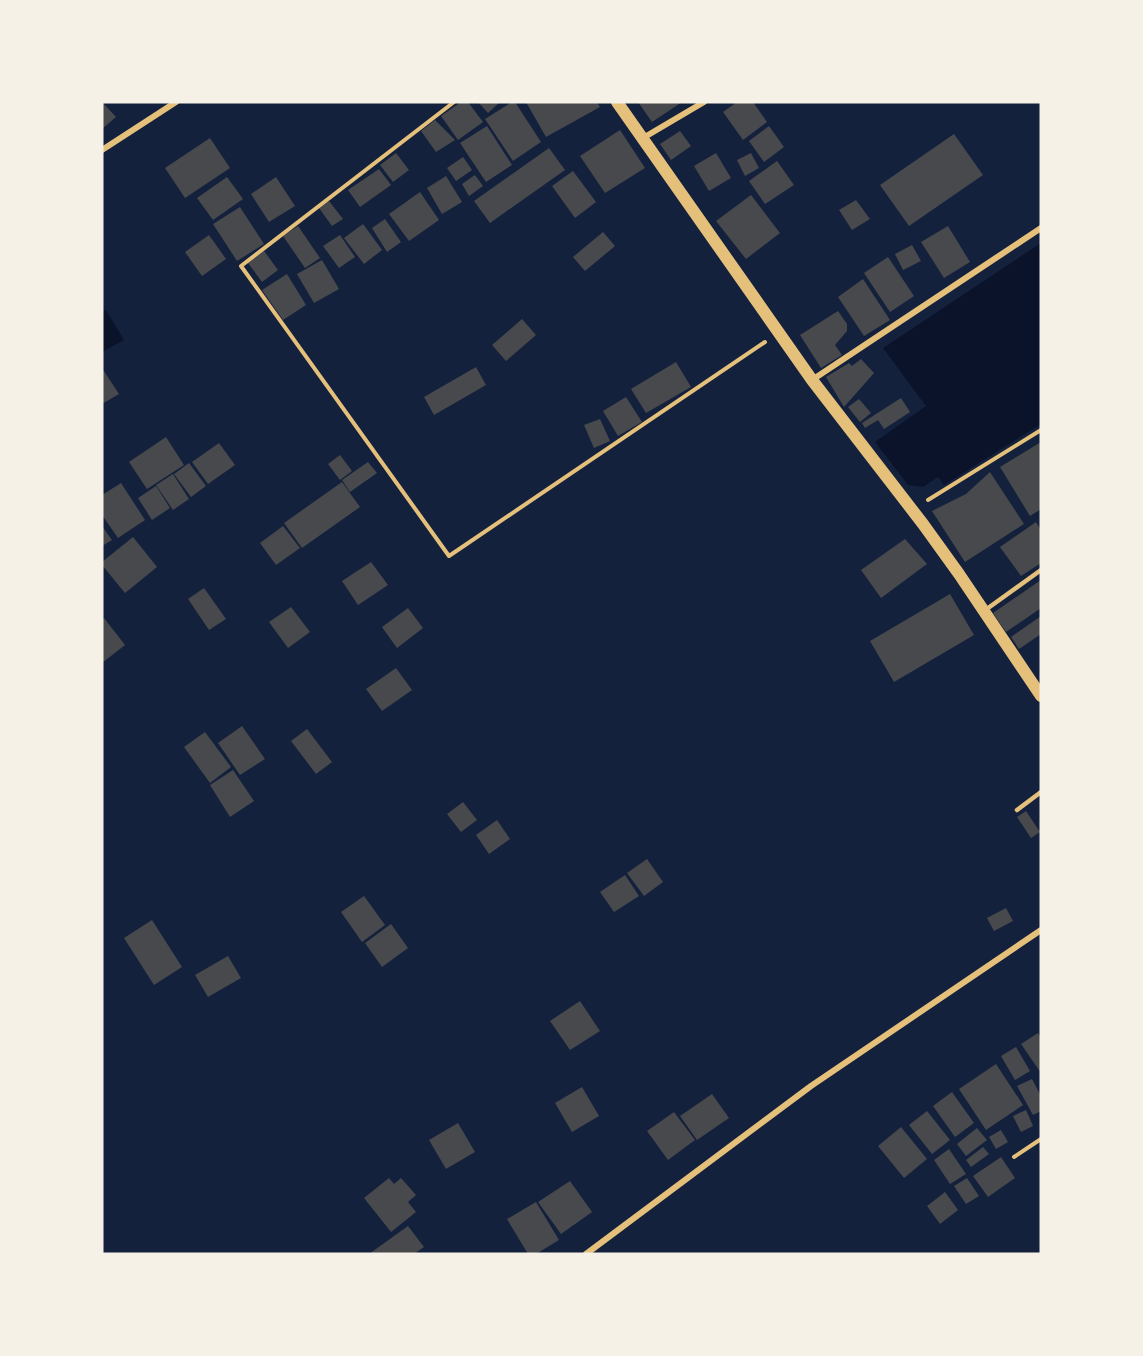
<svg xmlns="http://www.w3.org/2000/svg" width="1143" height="1356" font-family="Montserrat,sans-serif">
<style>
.water{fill:#0b132b}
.building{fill:#48494c}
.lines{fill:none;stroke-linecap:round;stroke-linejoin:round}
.path{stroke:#e5c07b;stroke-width:4}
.service{stroke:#e5c07b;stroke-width:4.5}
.minor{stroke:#e5c07b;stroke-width:6}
.secondary{stroke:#e5c07b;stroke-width:12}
</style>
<rect width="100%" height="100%" fill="#14213d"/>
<path class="water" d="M1041,243v181l-97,61 -6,-8 -15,10 -15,-2 -33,-43 51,-36 -43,-58z
M106,310l18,30 -22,12v-40z"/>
<path class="building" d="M102,102l14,15 -14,12z
M461,102h7l15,20 -25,18 -17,-24z
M478,102h22l-12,11z
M512,102h3l26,40 -28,19 -28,-42z
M526,102h71l3,5 -54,30z
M638,102h44l-30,20z
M737,102h16l14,20 -24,18 -20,-28z
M435,120l20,20 -19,12 -15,-21z
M487,126l25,39 -26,17 -26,-39z
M769,126l15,21 -20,15 -15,-21z
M620,130l25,38 -40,25 -25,-37z
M680,131l11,15 -20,14 -11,-16z
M954,134l29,41 -74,51 -29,-41z
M210,138l20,30 -45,30 -20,-30z
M549,148l16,22 -75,53 -16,-22z
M396,153l13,17 -16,12 -13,-17z
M716,153l15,25 -22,13 -15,-25z
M751,153l8,15 -14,8 -8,-16z
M463,157l9,13 -16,11 -9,-13z
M777,161l17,24 -29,19 -16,-23z
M379,169l12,16 -31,22 -12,-17z
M573,171l23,31 -21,16 -23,-32z
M475,175l8,11 -14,10 -7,-12z
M446,176l16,26 -20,12 -15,-26z
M227,177l16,22 -30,21 -16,-22z
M276,177l19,29 -26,16 -18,-28z
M420,192l19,28 -30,21 -20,-27z
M751,195l29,38 -34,26 -30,-38z
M856,200l14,19 -18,11 -13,-20z
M329,201l14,18 -11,7 -13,-18z
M240,207l24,37 -27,17 -24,-37z
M385,219l16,23 -14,10 -15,-24z
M363,224l19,26 -18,14 -20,-26z
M298,226l22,32 -15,10 -22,-32z
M948,226l22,36 -26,16 -23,-36z
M603,232l12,14 -30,25 -12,-14z
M209,235l17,24 -24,17 -17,-24z
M340,235l15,22 -16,11 -16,-22z
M912,245l9,16 -18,9 -8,-16z
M264,251l14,19 -16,12 -14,-19z
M888,257l26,39 -24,16 -26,-39z
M322,260l17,29 -25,14 -17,-29z
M287,274l19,31 -23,15 -21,-30z
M863,279l27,41 -26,16 -26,-39z
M838,311l9,13v7l-12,14 7,10 -21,13 -21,-33z
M522,319l14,16 -30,26 -14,-16z
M861,359l13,14 -30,34 -18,-30 23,-14 3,3z
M676,362l15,25 -45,26 -15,-24z
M476,367l10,18 -52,30 -10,-18z
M102,368l17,26 -17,10z
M626,397l16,25 -24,14 -15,-25z
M901,398l9,14 -26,17 -6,-9 -13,8 -3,-5z
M859,399l12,14 -11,9 -12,-15z
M600,419l10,22 -16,7 -10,-23z
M166,437l18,28 -37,24 -18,-27z
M1041,442v67l-11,7 -30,-49z
M219,443l16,22 -27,19 -16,-22z
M340,455l12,16 -12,9 -12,-16z
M368,462l9,11 -27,19 -8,-12z
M189,463l17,23 -15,11 -17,-23z
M990,472l34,52 -59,38 -33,-51 34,-17z
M173,474l16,25 -16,11 -17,-25z
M342,482l18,25 -58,41 -18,-25z
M121,483l24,37 -27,18 -16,-23v-20z
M156,486l14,22 -18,12 -14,-22z
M1036,522l5,8v33l-20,13 -21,-29z
M102,526l10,14 -10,6z
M283,526l17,22 -24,17 -16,-22z
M133,537l24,30 -32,26 -23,-28v-3z
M905,539l22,25 -46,34 -20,-28z
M371,562l17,23 -30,20 -16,-24z
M1041,580v28l-35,24 -13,-19z
M204,588l22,31 -17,11 -21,-31z
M950,594l24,41 -80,47 -24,-41z
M291,607l19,25 -22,16 -19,-26z
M408,608l15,20 -26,20 -15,-21z
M1041,616v18l-22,15 -8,-12z
M104,618l21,27 -23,18v-43z
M396,668l16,22 -30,21 -16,-22z
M242,726l23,33 -25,16 -22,-32z
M307,729l25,33 -16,12 -25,-33z
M205,732l26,35 -21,16 -26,-36z
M233,770l21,31 -24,16 -20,-32z
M463,802l14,18 -16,12 -14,-18z
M1026,811l14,21 -9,6 -14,-21z
M497,820l13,19 -21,15 -13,-19z
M647,859l16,23 -19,14 -17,-23z
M625,875l14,21 -25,16 -14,-20z
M364,896l21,29 -23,17 -21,-30z
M1006,908l7,13 -19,10 -7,-13z
M152,920l30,47 -28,18 -30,-47z
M391,924l17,24 -26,19 -17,-24z
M228,956l13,22 -33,19 -13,-22z
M580,1001l20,30 -30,19 -20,-29z
M1038,1033l3,5v35l-20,-29z
M1016,1047l14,24 -15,9 -14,-24z
M996,1064l27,41 -37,25 -27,-41z
M1032,1079l9,17v15l-8,4 -16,-29z
M582,1087l17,29 -27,16 -17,-29z
M952,1092l22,31 -19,14 -22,-31z
M712,1094l17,24 -32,22 -17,-24z
M1026,1110l7,16 -12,6 -8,-16z
M927,1111l23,29 -18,14 -23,-29z
M674,1112l21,28 -27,20 -21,-29z
M458,1123l17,29 -29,17 -17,-29z
M901,1127l26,32 -23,19 -26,-32z
M977,1128l10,12 -21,16 -9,-12z
M1001,1130l7,12 -12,7 -7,-12z
M983,1147l6,7 -18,13 -5,-7z
M949,1149l17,25 -16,10 -16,-24z
M1001,1157l14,21 -27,19 -15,-21z
M389,1178l5,6 7,-6 15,17 -8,7 8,10 -25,20 -27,-34z
M967,1178l12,18 -13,8 -12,-18z
M570,1181l22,31 -31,22 -23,-32z
M945,1192l13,18 -18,14 -13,-18z
M536,1202l23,38 -23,14h-8l-21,-35z
M408,1226l16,21 -10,7h-45z"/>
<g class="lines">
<path class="path" d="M454,102l-213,164 208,290 316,-214
M928,500l113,-70
M1014,1157l27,-18"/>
<path class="service" d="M984,611l57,-41
M1017,810l24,-18"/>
<path class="minor" d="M643,138l61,-36
M102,150l74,-48
M812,380l229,-152
M586,1254l225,-168 230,-156"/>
<path class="secondary" d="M617,102l195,278 111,144 36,50 82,122"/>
</g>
<rect width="1143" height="1356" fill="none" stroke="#f6f1e7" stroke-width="207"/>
</svg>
